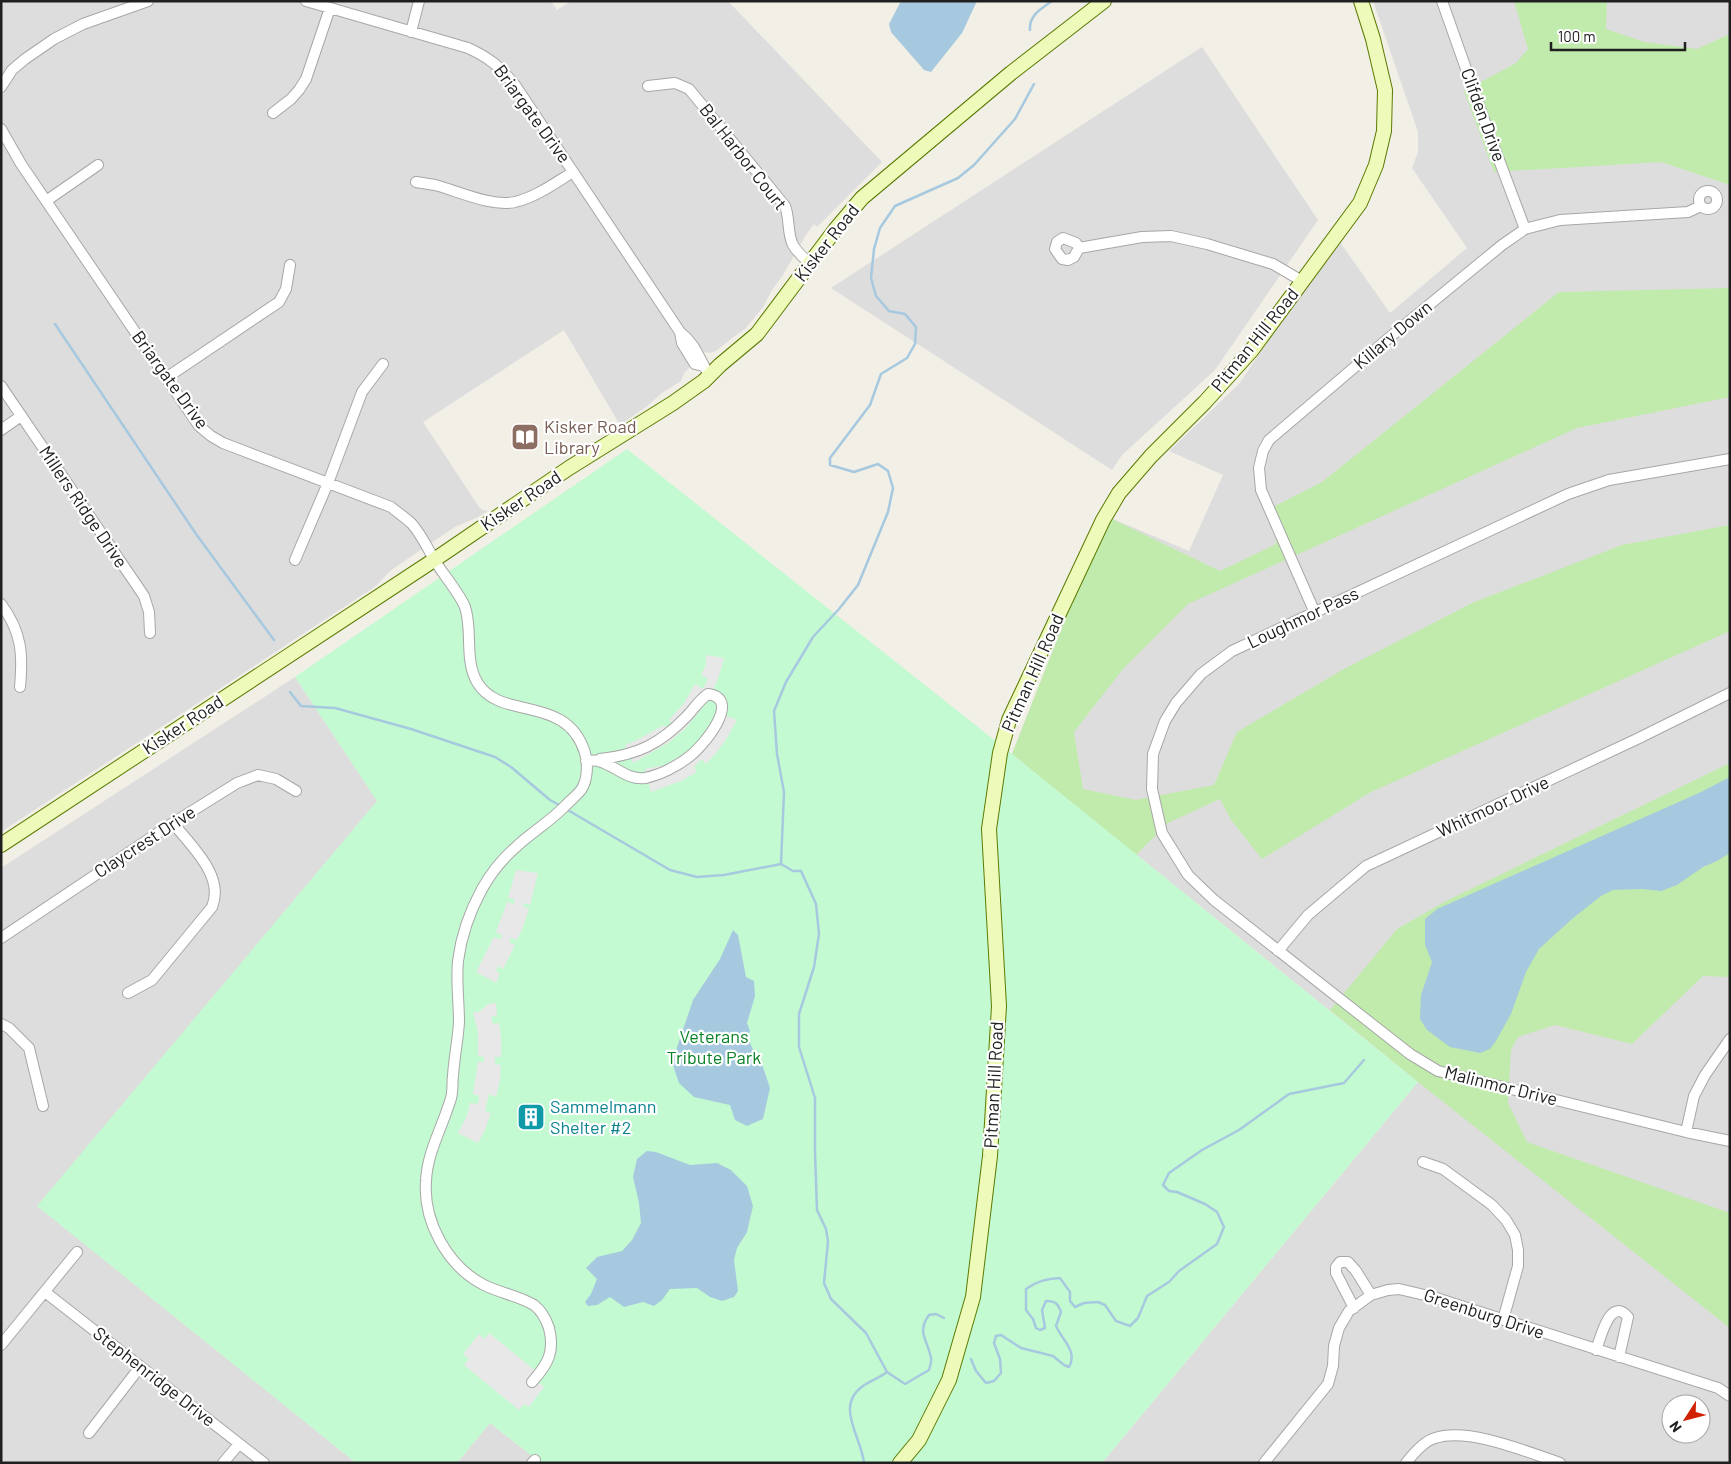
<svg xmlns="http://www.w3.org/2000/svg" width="1731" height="1464" font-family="Barlow,sans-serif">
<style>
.residential{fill:#dedddd;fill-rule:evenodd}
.grass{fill:#c1ebac}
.park{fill:#c4fad1}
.parking{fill:#e8e8e8}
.water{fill:#a6c9df}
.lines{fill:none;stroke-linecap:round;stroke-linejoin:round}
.stream{stroke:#a6c9df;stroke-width:2.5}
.street-casing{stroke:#a7a7a7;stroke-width:12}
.secondary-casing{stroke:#5b7b03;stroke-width:16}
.street{stroke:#fff;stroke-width:10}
.secondary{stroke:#edfaba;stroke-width:14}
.labels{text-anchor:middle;stroke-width:4.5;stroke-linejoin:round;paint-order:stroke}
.street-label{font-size:18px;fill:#202020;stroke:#fff}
.education-label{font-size:18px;fill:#785e54;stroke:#fff;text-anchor:start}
.park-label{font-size:18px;fill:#0a8227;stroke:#fff}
.culture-label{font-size:18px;fill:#0d838f;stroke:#fff;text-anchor:start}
</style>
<rect width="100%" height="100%" fill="#f1efe6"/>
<path class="residential" d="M1,1h550l6,9 14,-9h157l154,161 -65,65 -3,-3 -8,11 -23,40 -11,15 -9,17 -18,22 -13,9 -16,13 -6,2 -5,-1 -21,21 -3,8 -19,12 -16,14 -26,18 -56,-95 -141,92 56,85 4,3 5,1 -12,7 -21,9 -36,24 -29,20 -14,15 -375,246z
M1373,1h357v1462h-628l316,-381 -406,-328 94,-238 83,35 34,-76 -54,-24 70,-67 98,-146 53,75 77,-65 -55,-80 6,-16v-20zM1671,1404h30v30h-30z
M1202,47l116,173 -103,150 -93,85 -10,15 -281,-182z
M295,677l83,124 -340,405 318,257h-355v-595z
M490,1423l51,40h-84z"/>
<path class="grass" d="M1514,1h93l-1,28 38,13 53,7 33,-15v151l-69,-23 -167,10 -30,-81 52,-28 12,-14z
M1730,288v109l-153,31 -389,176 -65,65 -49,63 9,57 53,11 78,-15 23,-53 105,-62 130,-67 150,-58 108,-20v106l-359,161 -109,67 -31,-39 -11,-21 -52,24 -32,32 -124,-101 94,-238 114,55 56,-27 -1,-38 47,-24 237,-190z
M1730,763v214l-27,-1 -71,68 -77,-19 -37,12 -7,13 -3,53 19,39 203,71v115l-312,-246 -88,-72 67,-81 49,-28z"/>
<path class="park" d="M627,449l385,305 406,328 -316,381h-561l-51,-40 -33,40h-101l-319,-257 340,-405 -82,-124z"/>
<path class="parking" d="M706,655l18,3 -6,21 -11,23 -22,27 -17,14 -35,20 -8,-18 10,-4 29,-16 4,6 6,-6 -5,-5 15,-17 11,-19 8,5 5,-10 -7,-4 5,-10z
M716,712l21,8 -12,21 -9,12 -10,11 -4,-5 -8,8 3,5 -16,9 -30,11 -6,-23 20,-4 21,-13 4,6 7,-6 -5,-6 9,-8 8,-10z
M516,870l22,3 -8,32 -6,-2 -1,3 6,3 -7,20 -5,11 -6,-2 -2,4 6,3 -12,24 -5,-3 -2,5 4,3 -4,9 -20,-11 18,-35 7,2 1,-4 -6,-3 11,-30 7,2v-5l-6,-1z
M496,1003l1,13 -6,1 2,7 6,-1 2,14v20h-6v7l6,1 -1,15 -4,17 -7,-3 -4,17 6,2 -6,17 -7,13 -20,-10 9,-17 3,-13 8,1 1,-8 -6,-2 5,-32h6v-5l-6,-1v-24l-5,-20h6l9,-8z
M489,1333l54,44 -4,6 5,4 -15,20 -5,-3 -5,6 -55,-45 5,-6 -6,-5 16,-20 5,5z"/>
<path class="water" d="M901,1h76l-15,32 -31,39 -7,-2 -33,-38 -2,-8z
M1730,777v76l-13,8 -14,6 -26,18 -16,6 -19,-2 -29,1 -12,6 -29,23 -33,30 -13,23 -15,42 -15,27 -6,8 -10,4 -30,-6 -23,-17 -7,-11 1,-24 11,-33 -7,-17v-26l12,-10 262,-116z
M733,930l5,5 8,42 8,4 1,15 -8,27 3,8 -3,4 8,20 6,6 9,27 -7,31 -16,7 -12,-6 -5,-15 -36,-8 -15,-14 -7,-21 21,-62 27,-41z
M647,1151l9,1 34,13 27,-2 14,7 16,16 6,20 -6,26 -10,16 -3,12 4,31 -4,6 -12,4 -12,-4 -13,-9 -27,1 -8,11 -8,6 -11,-4 -19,5 -14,-10 -13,8 -9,1 -3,-4 6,-8 6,-15 -11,-11 11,-11 25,-6 10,-11 9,-17 -2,-20 -6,-26 4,-18z"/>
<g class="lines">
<path class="stream" d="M1030,30c-1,-15 11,-21 22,-29
M55,324l141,210 78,106
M290,692l11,14 34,2 76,21 84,28 16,10 39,33 11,6
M566,809l104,61 27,7 27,-2 57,-11 12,7h8l15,33 3,30 -5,33 -15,47v33l16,51v55l2,57 9,19 2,12 -4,42 7,16 35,34 21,39 18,12 24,-14c1,-4 3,-9 2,-12 -3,-18 -15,-25 -2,-43l7,-1 8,4
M781,864l3,-72 -7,-38 -3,-43 12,-29 27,-45 26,-28 19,-24 30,-73 5,-24 -5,-17 -10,-7 -24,8 -24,-7v-7l40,-53 11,-31 26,-16 8,-14 1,-17 -11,-13 -16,-3 -13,-15 -5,-18 3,-29 6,-21 15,-22 63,-28 16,-13 41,-46 19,-35
M971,1359l5,12 10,12 8,-2 7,-8 -1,-14 -6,-16 2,-7 5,-1 20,13 32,8 11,9 5,2c9,-16 -7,-27 -13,-41l5,-14c-3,-8 -5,-11 -15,-11l-4,9 3,18 -5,2 -4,-2 -3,-9 -7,-9v-21c11,-8 20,-10 34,-11l10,14v9l5,6 9,-4 14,-1 7,3 11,16 14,5 8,-8 9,-22 22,-14 10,-11 38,-27 7,-17 -7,-15 -12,-8 -28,-12 -8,-1 -6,-6 6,-12 33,-23 37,-20 50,-36 55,-11 20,-23
M864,1463c-2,-25 -30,-57 -1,-77 7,-5 16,-8 24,-14"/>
<defs>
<path id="street" d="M306,1l162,47c22,10 32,19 47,37l165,247c17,13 19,28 30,44
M1442,1l45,127 38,101
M411,32l8,-31
M648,86l27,-3 14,6 96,117c5,12 2,28 8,39 4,7 11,13 16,18
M1,87l11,-17 13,-11 29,-20 29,-15 65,-23
M273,113l18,-14 8,-9 7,-11 24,-71
M1,129l20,35 178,262 12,10 12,7 168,64c6,5 15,11 21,17 9,10 16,25 23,37 8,13 25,33 30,46 8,24 -1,52 12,75 23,40 90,11 108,71 3,10 3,27 -4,37 -4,5 -10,10 -15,15 -15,16 -34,27 -50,42 -14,12 -25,26 -34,42 -12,22 -21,48 -24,72 -2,20 1,41 1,61 -1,18 -5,36 -6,54 -1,5 0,11 -1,16 0,7 -4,14 -6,21 -8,22 -19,44 -20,68 -3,40 21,85 58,104 16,8 35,11 50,20 8,6 12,14 15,23 6,24 -1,36 -17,54
M416,182c6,1 13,2 19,3 23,6 56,22 80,17 21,-5 40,-19 58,-30
M1699 200a9 9 0 1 1 18 0a9 9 0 1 1-18 0Z
M46,201l52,-36
M1079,248l-3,-5 -13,-5 -6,4 -2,7 7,10 6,1 6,-3 5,-9 63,-11 29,-1 36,8 66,20 29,17
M680,332l2,11 13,21 8,2
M166,378l113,-76 7,-13 4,-24
M1,386l143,210 5,16 1,21
M1,430l20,-14
M1730,459l-121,21 -41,14 -336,157 -31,23 -25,29 -11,18 -12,33 -1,35 10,44 26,42 26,25 196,154 28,17 248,61 44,9
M295,560l33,-77 34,-91 21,-28
M1,604c21,28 22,51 19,83
M1315,613l-54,-123 -2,-22 4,-17 6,-11 127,-108 106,-87 23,-16 35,-9 128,-8 13,-6
M586,761c4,0 8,-1 12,0 15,3 30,20 47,17 15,-3 33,-12 45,-22 13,-10 53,-57 18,-62 -9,6 -14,15 -22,23 -26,27 -49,38 -86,42l-2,2
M1,938l172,-115 64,-40 21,-8 18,4 20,12
M1278,951l30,-36 58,-49 271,-127 93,-46
M128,993l24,-13 60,-73c13,-31 -21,-61 -39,-84
M1,1024l8,4 20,20 14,58
M1686,1132l8,-36 11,-21 25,-36
M1423,1162l20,7 49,36 14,15 9,15 3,15v16l-15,54
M45,1292l219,171
M1354,1308l-18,-35v-6l4,-5h8l8,9 15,24
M1,1345l76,-93
M1596,1350c5,-13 14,-54 32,-33l-9,40
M89,1433l51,-66
M223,1463l16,-19
M532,1463l3,-3
M1264,1463l64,-79 5,-18 1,-20 5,-18 10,-17 22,-16 17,-5 11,-1 34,8 285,91 12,8
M1406,1463c7,-9 18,-22 29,-25 34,-11 92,14 125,25"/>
<path id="secondary" d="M1,845l433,-285 135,-92 104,-65 31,-22 16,-16 37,-31 78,-104 27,-32 149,-125 93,-72
M900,1463l19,-23 30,-60 24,-83 17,-141 9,-150 -10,-177 11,-76 9,-33 94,-200 16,-27 32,-37 54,-54 46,-51 109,-148 16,-38 8,-34 1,-41 -12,-51 -12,-38"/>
</defs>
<use href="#street" class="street-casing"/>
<use href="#secondary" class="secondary-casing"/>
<use href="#street" class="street"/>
<use href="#secondary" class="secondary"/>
</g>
<defs>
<symbol id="library-square" viewBox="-11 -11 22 22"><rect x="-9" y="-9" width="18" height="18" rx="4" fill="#8d6e63" stroke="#fff"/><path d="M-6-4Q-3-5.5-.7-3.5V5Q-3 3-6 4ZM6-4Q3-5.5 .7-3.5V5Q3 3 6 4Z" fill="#fff"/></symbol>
<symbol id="building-square" viewBox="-11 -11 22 22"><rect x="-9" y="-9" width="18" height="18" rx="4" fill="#0f9aa8" stroke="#fff"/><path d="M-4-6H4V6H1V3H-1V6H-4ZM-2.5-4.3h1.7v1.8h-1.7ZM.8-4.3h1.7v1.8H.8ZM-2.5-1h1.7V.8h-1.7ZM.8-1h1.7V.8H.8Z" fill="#fff"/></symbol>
</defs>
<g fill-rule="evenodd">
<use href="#library-square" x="509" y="421" width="32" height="32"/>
<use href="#building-square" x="515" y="1101" width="32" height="32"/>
</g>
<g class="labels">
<g class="street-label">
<text transform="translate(532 114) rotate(54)" y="6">Briargate Drive</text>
<text transform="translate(1483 115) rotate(70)" y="6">Clifden Drive</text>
<text transform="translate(743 157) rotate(52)" y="6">Bal Harbor Court</text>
<text transform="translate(827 243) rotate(-52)" y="6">Kisker Road</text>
<text transform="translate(1393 335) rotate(-40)" y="6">Killary Down</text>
<text transform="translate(1255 340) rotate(-51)" y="6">Pitman Hill Road</text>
<text transform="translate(170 380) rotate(54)" y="6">Briargate Drive</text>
<text transform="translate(521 501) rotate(-34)" y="6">Kisker Road</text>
<text transform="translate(83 507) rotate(56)" y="6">Millers Ridge Drive</text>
<text transform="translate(1303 618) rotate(-25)" y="6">Loughmor Pass</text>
<text transform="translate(1033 673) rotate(-66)" y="6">Pitman Hill Road</text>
<text transform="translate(183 725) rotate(-33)" y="6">Kisker Road</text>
<text transform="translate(1493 807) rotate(-25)" y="6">Whitmoor Drive</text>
<text transform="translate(145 842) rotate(-33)" y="6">Claycrest Drive</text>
<text transform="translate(994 1085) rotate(-87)" y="6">Pitman Hill Road</text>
<text transform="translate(1501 1086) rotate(14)" y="6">Malinmor Drive</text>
<text transform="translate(1484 1314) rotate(18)" y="6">Greenburg Drive</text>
<text transform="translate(154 1377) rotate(38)" y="6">Stephenridge Drive</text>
</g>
<g class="education-label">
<text x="544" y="433">Kisker Road<tspan x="544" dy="21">Library</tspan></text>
</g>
<g class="park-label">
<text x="714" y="1043">Veterans<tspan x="714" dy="21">Tribute Park</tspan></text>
</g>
<g class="culture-label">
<text x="550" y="1113">Sammelmann<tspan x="550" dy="21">Shelter #2</tspan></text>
</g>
</g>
<rect width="1731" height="1464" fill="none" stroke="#202020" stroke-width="5"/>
<g transform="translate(1686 1419) rotate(234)"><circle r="24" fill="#ffffff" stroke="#a6a6a6"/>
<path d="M0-4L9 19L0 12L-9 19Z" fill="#d02100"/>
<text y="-8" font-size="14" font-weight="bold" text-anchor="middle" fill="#202020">N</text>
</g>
<path d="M1551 42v8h134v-8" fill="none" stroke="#202020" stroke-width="2.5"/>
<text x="1558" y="42" font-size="15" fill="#202020" stroke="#ffffff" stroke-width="4" paint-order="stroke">100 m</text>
</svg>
